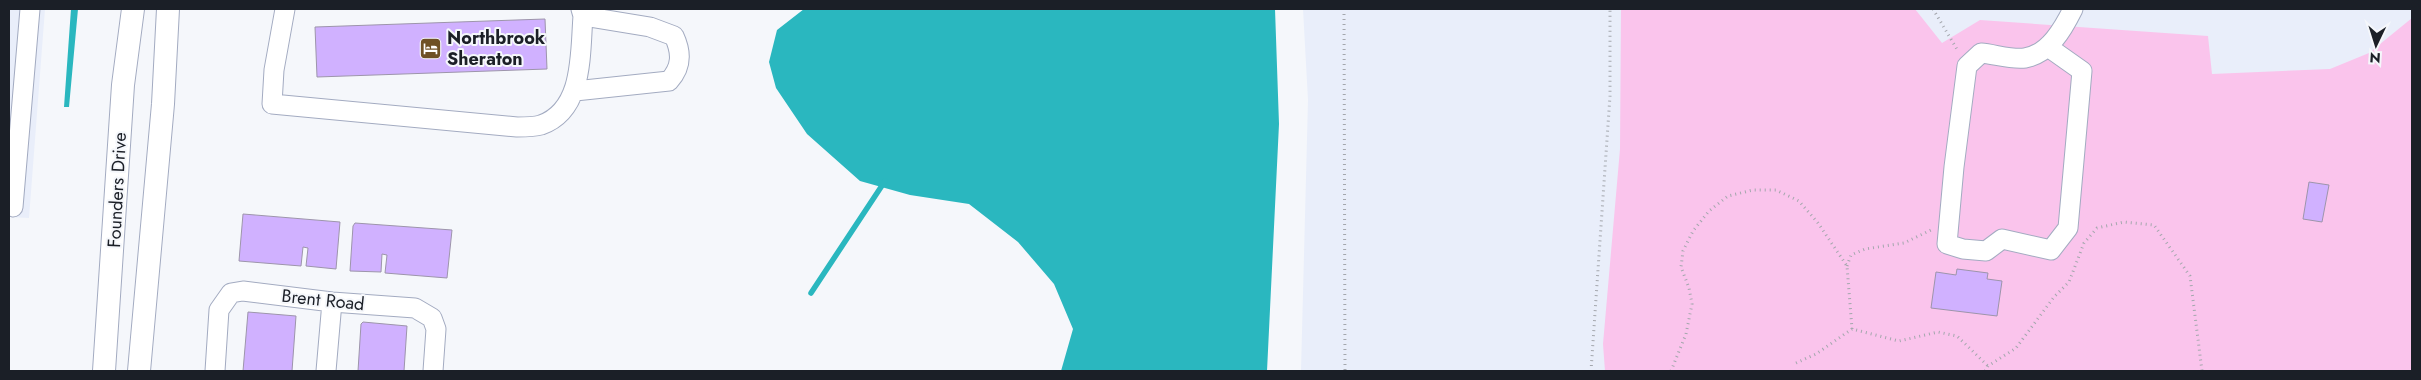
<svg xmlns="http://www.w3.org/2000/svg" width="2421" height="380" font-family="Jost,sans-serif">
<style>
.built{fill:#e9eefa}
.green{fill:#fac4ec}
.water{fill:#2ab7bf}
.lines{fill:none;stroke-linecap:round;stroke-linejoin:round}
.stream{stroke:#2ab7bf;stroke-width:5.5}
.building{fill:#d0b1ff;stroke:#9d95ab}
.minor-casing{stroke:#a3abc1;stroke-width:21}
.major-casing{stroke:#a3abc1;stroke-width:24}
.path{stroke:#a4a7ad;stroke-width:3;stroke-dasharray:1 4;stroke-linecap:butt}
.minor{stroke:#fff;stroke-width:19}
.major{stroke:#fff;stroke-width:22}
.labels{text-anchor:middle;stroke-width:4;stroke-linejoin:round;paint-order:stroke}
.poi-label{font-size:18px;font-weight:bold;fill:#1b1f27;stroke:#f5f7fb;text-anchor:start}
.street-label{font-size:18px;fill:#1b1f27;stroke:#f5f7fb}
</style>
<rect width="100%" height="100%" fill="#f5f7fb"/>
<path class="built" d="M9,9h36l-16,209 -20,-1z
M1303,9h1109v362h-1111l7,-271z"/>
<path class="green" d="M1621,9h294l27,34 38,-23 228,16 4,38 118,-5 39,-16 43,-35v353h-807l-2,-27 17,-195z"/>
<path class="water" d="M71,9h7l-9,98h-5z
M804,9h471l4,115 -12,247h-206l12,-42 -19,-45 -36,-42 -49,-38 -59,-9 -50,-14 -53,-47 -31,-46 -7,-26 8,-32z"/>
<g class="lines">
<path class="stream" d="M811,293l74,-112"/>
</g>
<path class="building" d="M545,19l2,50 -230,8 -2,-50z
M2309,182l20,3 -7,37 -19,-3z
M243,214l97,8 -4,47 -30,-3 2,-18 -5,-1 -2,19 -62,-5z
M355,223l97,7 -5,48 -62,-5 2,-18 -5,-1 -1,18 -31,-1 3,-45z
M1957,269l31,4 -1,6 15,2 -5,35 -66,-8 5,-36 20,3z
M248,312l48,4 -4,55h-49z
M363,322l44,4 -3,45h-46l3,-47z"/>
<g class="lines">
<defs>
<path id="minor" d="M285,9l-11,61 -2,34 245,23c8,0 17,0 24,-2 43,-15 39,-72 42,-109l-2,-7
M2048,47l34,24 -14,157 -17,22 -49,-11 -16,12 -23,-2 -16,-5 7,-77 13,-101 14,-13c13,1 31,7 44,5 24,-4 38,-29 48,-49
M575,91l94,-10c13,-14 13,-28 5,-45l-24,-9 -67,-11
M13,207l17,-198
M215,371l4,-61 12,-17 12,-2 89,11 83,6 17,10 4,11 -3,42
M326,371l6,-69"/>
<path id="major" d="M104,371l19,-286 10,-76
M139,371l24,-267 5,-95"/>
</defs>
<use href="#minor" class="minor-casing"/>
<use href="#major" class="major-casing"/>
<path class="path" d="M1344,9l1,362
M1933,9l25,42
M1847,266l4,-11 14,-6 39,-6 27,-13
M1796,363l20,-9 36,-25 47,12 39,-9 19,4 31,30
M1591,371l19,-275v-87
M1671,371l15,-37 6,-30 -3,-16 -8,-21 2,-16 10,-20 16,-20 19,-15 25,-6h23l23,11 19,22 29,43 5,63
M1985,371l3,-5 28,-18 38,-51 15,-15 15,-39 13,-15 27,-6 30,3 36,51 12,95"/>
<use href="#minor" class="minor"/>
<use href="#major" class="major"/>
</g>
<defs>
<symbol id="hotel-square" viewBox="-11 -11 22 22"><rect x="-9" y="-9" width="18" height="18" rx="4" fill="#6e5125" stroke="#f5f7fb"/><path d="M-6-4.5h1.5V1H6V5H4.5V3h-9V5H-6ZM-4 0a1.8 1.8 0 1 1 3.6 0ZM.5 0V-2.5h3Q6-2.5 6 0Z" fill="#fff"/></symbol>
</defs>
<g fill-rule="evenodd">
<use href="#hotel-square" x="418" y="36" width="25" height="25"/>
</g>
<g class="labels">
<g class="poi-label">
<text x="447" y="44">Northbrook<tspan x="447" dy="21">Sheraton</tspan></text>
</g>
<g class="street-label">
<text transform="translate(117 190) rotate(-87)" y="6">Founders Drive</text>
<text transform="translate(323 300) rotate(6)" y="6">Brent Road</text>
</g>
</g>
<rect width="2421" height="380" fill="none" stroke="#1b1f27" stroke-width="20"/>
<g transform="translate(2376 45) rotate(184)" stroke="#f5f7fb" stroke-width="4" paint-order="stroke">
<path d="M0-4L9 19L0 12L-9 19Z" fill="#1b1f27"/>
<text y="-8" font-size="14" font-weight="bold" text-anchor="middle" fill="#1b1f27">N</text>
</g>
</svg>
